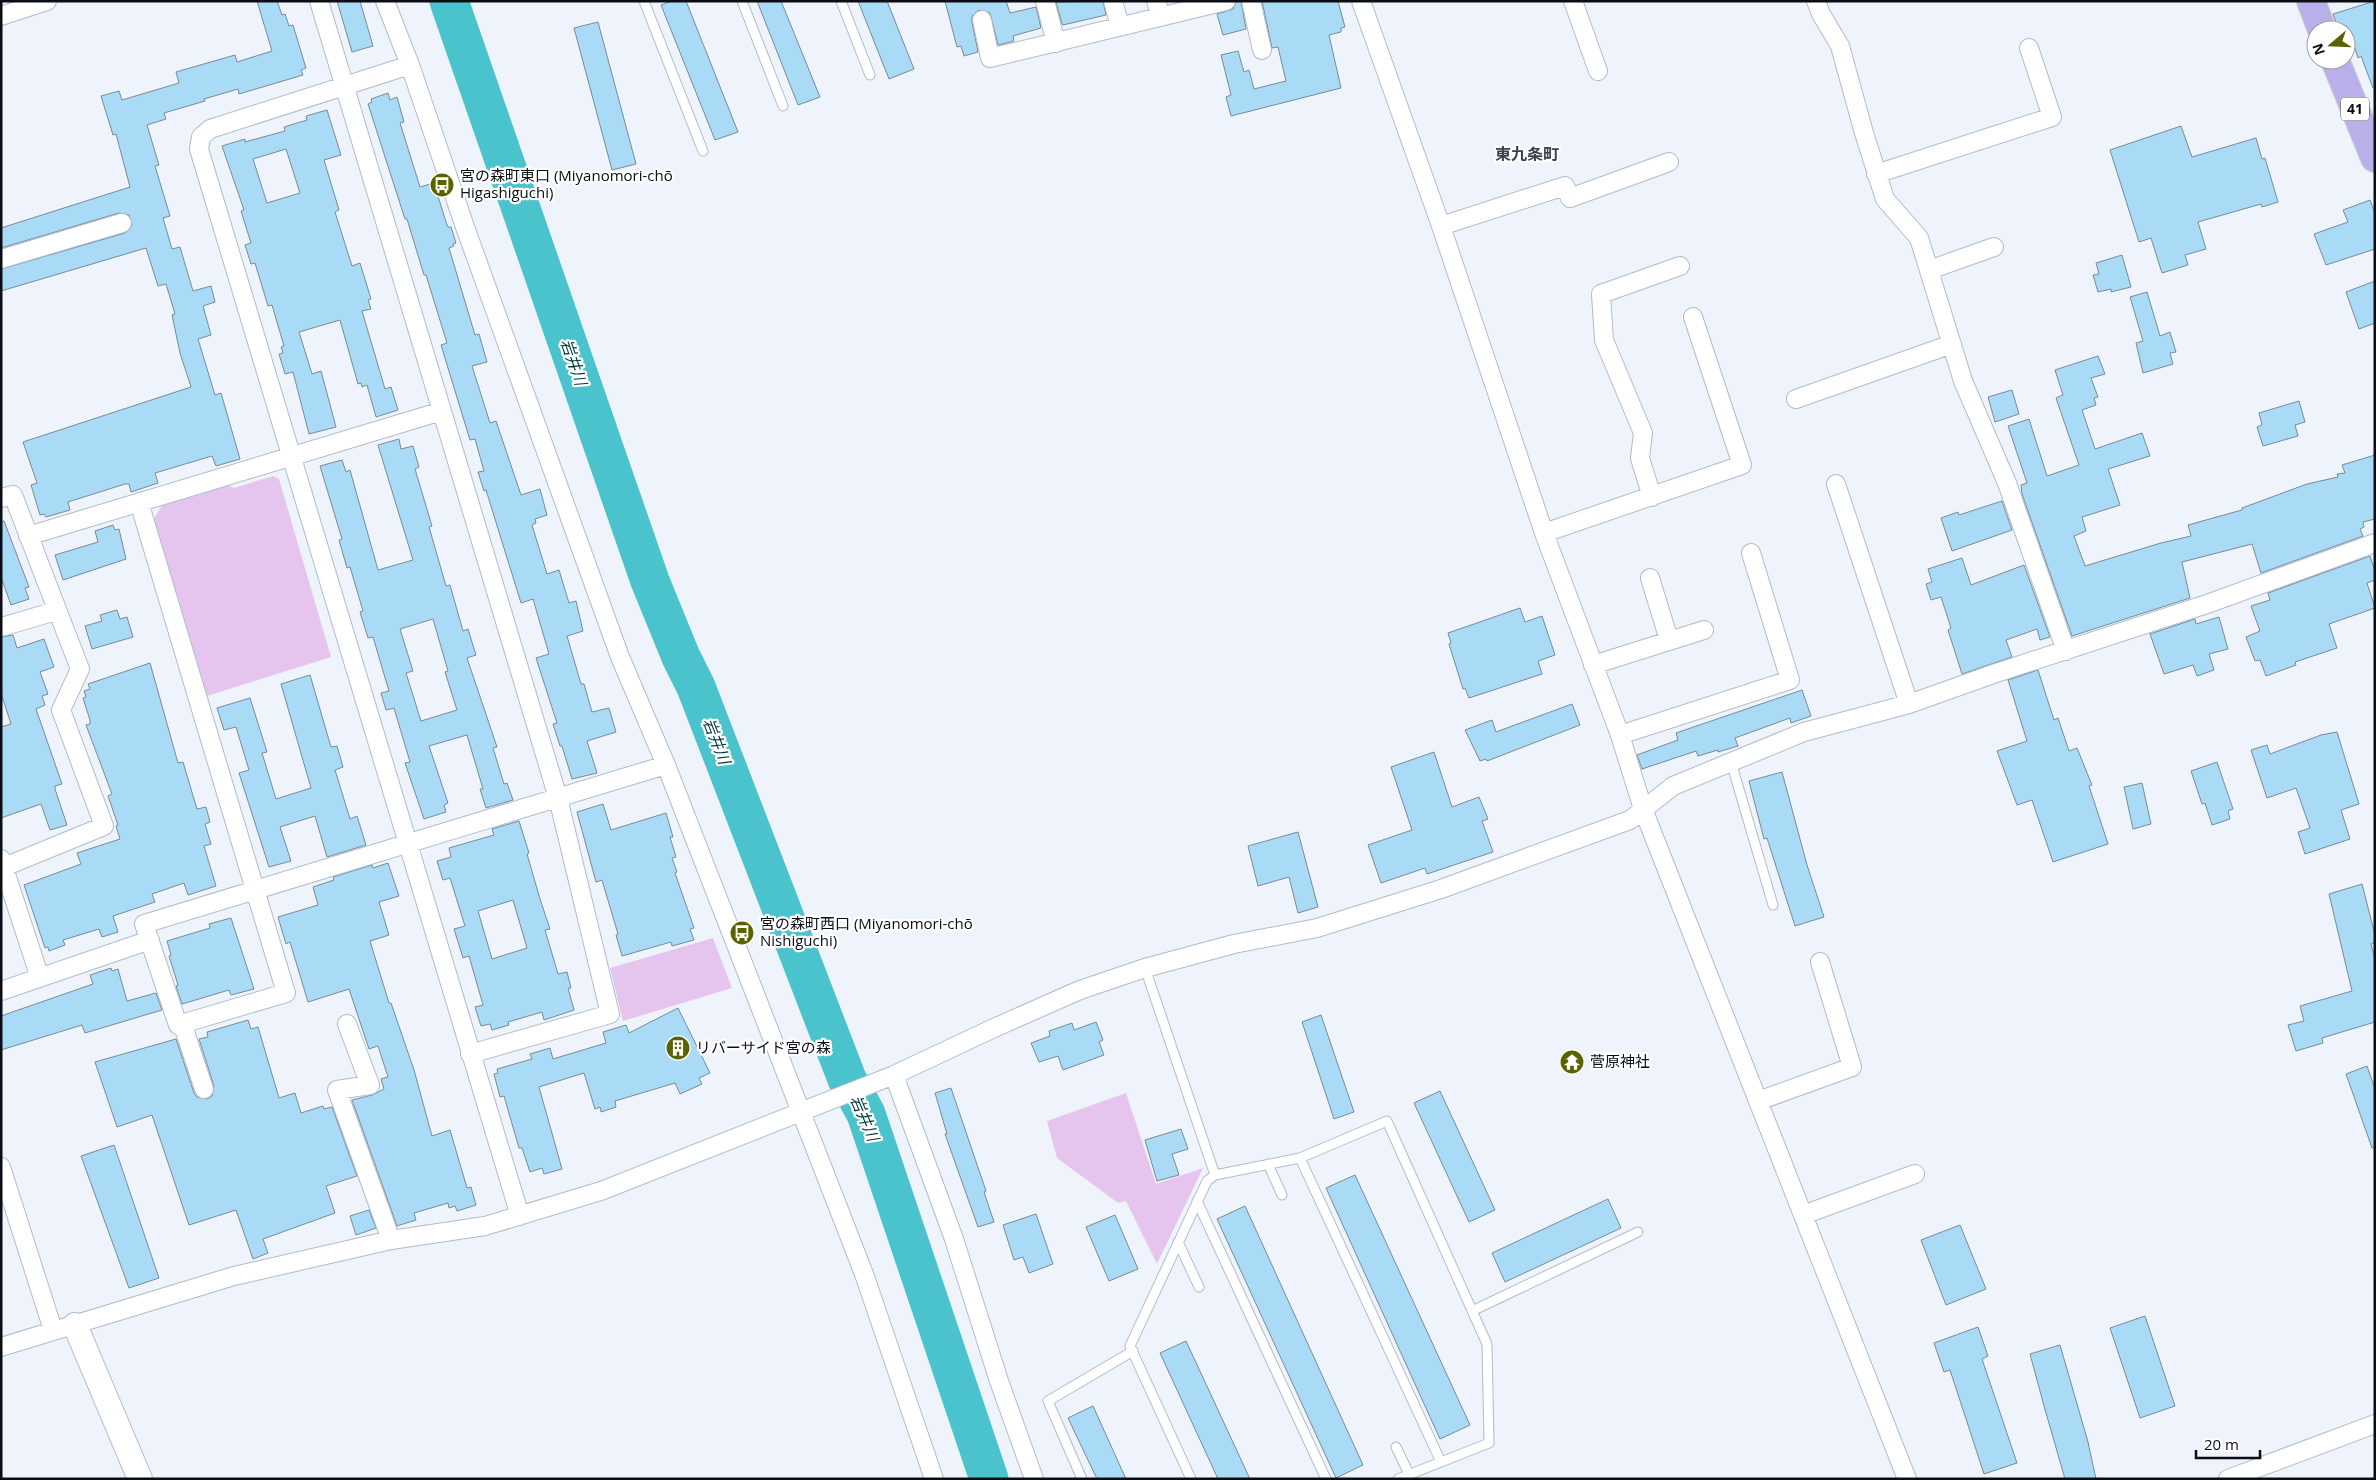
<svg xmlns="http://www.w3.org/2000/svg" width="2376" height="1480" font-family="'Open Sans','Noto Sans JP',sans-serif">
<style>
.green{fill:#e5c5ee}
.lines{fill:none;stroke-linecap:round;stroke-linejoin:round}
.river{stroke:#4bc3cd;stroke-width:39}
.building{fill:#a9dbf6;stroke:#778b96;fill-rule:evenodd}
.lane-casing{stroke:#b0bbcd;stroke-width:11}
.street-casing{stroke:#b0bbcd;stroke-width:20}
.secondary-casing{stroke:#b0bbcd;stroke-width:26}
.primary-casing{stroke:#cecfd0;stroke-width:30}
.lane{stroke:#fff;stroke-width:9}
.street{stroke:#fff;stroke-width:18}
.secondary{stroke:#fff;stroke-width:24}
.primary{stroke:#b9b0e9;stroke-width:28}
.labels{text-anchor:middle;stroke-width:4.5;stroke-linejoin:round;paint-order:stroke}
.shield{fill:#fff;stroke:#54565a;stroke-width:1}
.shield-label{font-size:14px;font-weight:bold;fill:#0a0e14}
.poi-label{font-size:15px;fill:#0a0e14;stroke:#fff;text-anchor:start}
.neighbourhood-label{font-size:16px;font-weight:bold;fill:#394250;stroke:#fff}
.water-label{font-size:16px;font-style:italic;fill:#00393d;stroke:#fff}
</style>
<rect width="100%" height="100%" fill="#eff4fc"/>
<path class="green" d="M273,476l6,3 52,178 -124,39 -53,-177 8,-14 67,-20 5,3z
M713,938l19,50 -109,33 -13,-53z
M1126,1093l30,91 47,-16 -46,96 -31,-63 -8,2 -61,-45 -10,-37z"/>
<g class="lines">
<path class="river" d="M449,1l201,580 31,76 15,30 151,392 19,35 123,365"/>
</g>
<path class="building" d="M257,1h20l5,14 3,-1 4,12 4,-1 13,43 -5,2 2,5 -64,19 -1,-5 -34,10 1,2 -41,12 2,6 -19,6 12,40 -4,1 15,50 -7,2 9,31 8,-2 13,44 18,-5 4,16 -12,4 8,29 -13,4 17,56 6,-2 19,66 -24,7 -4,-10 -57,17 3,10 -27,9 -2,-8h-4l-57,18 2,8 -24,7 -2,-3 -4,1 -9,-30 6,-2 -14,-41 168,-55 -11,-34 -8,-38 3,-1 -9,-30 -8,2 -12,-38 -145,43v-22l124,-36 7,-8 -3,-10 -10,-2 -118,35v-20l129,-41 -14,-53 -3,1 -12,-39 18,-5 3,9 57,-17 -3,-11 59,-17 2,7 35,-11z
M337,1h23l13,45 -21,6z
M672,1h14l52,131 -23,8 -54,-135z
M757,1h24l39,96 -22,8z
M858,1h29l27,68 -25,10z
M945,1h61l4,12 26,-6 5,21 -28,8 1,5 -16,4 -8,-32 -11,-3 -7,6v6l6,30 -14,4 -3,-10 -4,1z
M1103,1l3,14 -43,10 -1,-1 -6,-22z
M1236,1h5l5,28 -23,6 -6,-21 16,-5z
M1262,1h76l7,26 -4,1v4l-12,3 12,53 -110,28 -5,-19 5,-2 -10,-40 17,-4 6,21 5,-2 5,19 32,-8 -8,-34 -6,1z
M2375,1v87h-2l-12,-32 -3,2 -5,-16 -7,2v-14h-7l-6,-16z
M598,22l38,142 -24,6 -38,-142z
M388,93l2,7 7,-3 7,25 -4,1 20,64 14,-4 12,39 2,5h3l5,16 -3,1 1,2 -5,2 26,87 4,-1 8,28 -15,4 18,57 6,-2 25,74 19,-6 7,26 -12,4 1,4 -4,2 15,49 12,-4 10,33 7,-2 7,30 -16,5 14,48h3l8,28 17,-4 7,24 -29,9 10,32 -25,6 -10,-33h-2l-7,-22 4,-1 -21,-65 13,-4 -16,-55 -12,4 -35,-113 -2,1 -6,-19 6,-1 -9,-32 -5,1 -29,-95 6,-2 -21,-68h-2l-17,-56h-2l-37,-115 4,-2 -1,-3z
M327,110l14,45 -17,5 15,50 -4,2 17,54 8,-3 11,36 -3,1 3,9 -9,2 23,78 6,-2 7,23 -22,7 -9,-32 -5,2 -1,-4 -3,1 -18,-64 -41,12 13,42 9,-3 15,56 -27,7 -16,-62 -8,2 -6,-20 4,-1 -2,-6 3,-1 -12,-41 -4,1 -13,-43 -4,1 -6,-19 6,-2 -10,-32 3,-1 -22,-64 23,-7v3l40,-11 -1,-4 23,-7 -1,-4zM286,149l14,44 -33,10 -14,-44z
M2181,126l11,31 64,-19 6,21 3,-1 13,44 -16,5 -1,-3 -63,18 8,27 -21,6 3,10 -26,8 -11,-35 -12,4 -29,-92z
M2370,200l5,13v36l-49,16 -12,-31 34,-12 -5,-12z
M2122,255l9,32 -20,5v-3l-13,3 -5,-17 6,-1 -3,-11z
M2375,281v42l-16,6 -13,-37z
M2147,292l13,44 10,-4 6,20 -6,1 3,11 -30,9 -7,-30 7,-2 -13,-44z
M2098,356l7,18 -14,4 7,19 -4,1 2,7 -14,5 13,39 47,-16 8,23 -42,13 12,36 -38,12 4,14 -12,5 11,30 76,-23 30,-7 -3,-11 54,-15v-2l65,-24 31,-7 -1,-3 8,-1 -3,-8 33,-10v64l-12,3 1,5 -4,2 3,7 -102,37 -9,-29 -70,18 8,36 -118,38 -50,-142 -1,-9 6,-2 -19,-57 21,-7 18,57 32,-11 -23,-67 7,-3 -8,-25z
M2012,390l7,24 -24,8 -7,-25z
M2299,401l6,21 -10,3 3,11 -35,10 -6,-19 5,-2 -3,-12z
M399,439l2,10 12,-3 6,21 -4,2 17,57 -3,1 17,59 4,-1 13,46 5,-2 8,26 -9,3 30,89 -4,1 11,36 3,-1 6,17 -27,8 -6,-19h3l-16,-54 -38,11 19,57 -4,2 2,7 -22,7 -19,-56 5,-1 -16,-54 -8,2 -5,-17 8,-2 -16,-54 -5,1 -8,-26 3,-1 -13,-44 -3,1 -8,-28 3,-1 -22,-73 22,-6 4,12 4,-2 28,100 35,-10 -35,-115zM433,619l15,52 -3,1 12,38 -36,11 -15,-48 7,-2 -13,-42z
M2002,501l10,29 -60,21 -11,-33 17,-6 1,3z
M4,521l25,66 -4,1 4,11 -18,6 -10,-28v-55z
M113,525l2,5 4,-1 7,30 -63,21 -8,-25 43,-13 -3,-11z
M2370,556l5,15v9l-8,3 8,25 -46,16 8,24 -42,14 1,3 -30,11 -6,-16 -5,1 -9,-24 14,-6 -9,-25 19,-6 -2,-7z
M1962,558l9,27 53,-20 26,72 -10,3 -3,-11 -31,11 6,17 -50,17 -14,-44 3,-2 -10,-31 -10,3 -5,-16 6,-2 -4,-13z
M1520,608l5,14 17,-6 13,39 -17,6 4,13 -73,24 -4,-10 -2,1 -14,-45 2,-1 -3,-10z
M117,610l3,9 7,-2 6,20 -41,12 -7,-23 17,-5 -2,-6z
M2219,617l9,32 -19,5 5,16 -17,6 -4,-11 -29,9 -14,-40 45,-15 1,5z
M13,635l4,13 27,-9 10,28 -14,5 8,22 -6,2 3,9 -9,4 26,75 -7,2v3l12,36 -17,5 -9,-26 -40,14v-91l10,-3 -10,-31v-56z
M150,663l28,100 5,-1 14,47 9,-2 4,15 -5,2 6,20 -7,2 12,40 -28,9 -4,-12 -32,11 3,8 -42,14 5,16 -16,5 -3,-8 -36,11 2,5 -16,6 -1,-4 -3,1 -21,-63 57,-21 -4,-11 43,-14 -4,-13 2,-1 -10,-29 4,-2 -26,-69 4,-1v-4l-7,-22 3,-1 -2,-6 6,-2 -2,-5z
M2038,670l16,50 4,-2 11,33 8,-3 15,37 -3,1 19,58 -55,18 -21,-62 -15,5 -20,-54 30,-10 -19,-61z
M310,675l21,72 6,-1 6,21 -8,3 15,49 7,-3 9,29 -39,12 -12,-41 -35,11 11,34 -22,6 -30,-94 10,-3 -13,-43 -12,3 -7,-22 33,-10 17,54 -5,1 14,46 35,-11 -30,-104z
M1802,690l9,26 -20,7 -1,-5 -55,20 3,8 -20,6v-2l-20,6 -2,-5 -54,18 -5,-14 41,-15 -2,-7z
M1572,704l8,21 -93,36 -1,-2 -6,2 -15,-31 27,-10 4,12z
M2337,732l22,72 -18,6 9,29 -45,15 -7,-22 12,-4 -14,-40 -29,10 -16,-48 16,-5 3,9 51,-19z
M1434,752l18,55 27,-10 9,22 -6,2 11,31 -66,22 -2,-6 -44,15 -13,-38 44,-15 -21,-63z
M2217,762l16,47 -5,2 2,8 -18,6 -7,-22 -3,1 -11,-33z
M1782,772l25,93 17,52 -29,9 -28,-88 -3,1 -15,-58z
M2142,783l9,41 -18,5 -9,-42z
M603,804l8,26 55,-17 7,24h-3l6,20 -4,1 5,14 -2,1 19,55 -4,1 4,11 -22,6 -1,-4 -49,14 -6,-21 2,-1 -16,-54 -6,2 -19,-70z
M519,821l10,32 -2,1 13,45 10,30 -5,1 13,44 9,-2 4,16h-3l6,22 -30,10 -2,-8 -34,10 1,3 -17,5 -2,-6 -9,2 -6,-19 8,-2 -14,-49 -6,2 -9,-29 11,-3 -15,-48 -7,2 -6,-19 14,-4 -2,-9 45,-13 -2,-6zM513,900l14,48 -35,11 -14,-48z
M1298,832l20,75 -20,6 -9,-36 -31,9 -10,-40z
M388,863l11,33 -20,6 10,33 -19,6 19,62h2l23,67 18,66 18,-6 17,58 4,-1 5,18 -19,6 -2,-5 -6,2 -1,-5 -34,10 2,7 -19,6 -45,-126 20,-5 12,-6 -3,-10 7,-2 -10,-31 -9,3 -20,-60 -41,13 -18,-60 -4,2 -8,-27 40,-12 -5,-18 21,-7 -1,-3 39,-12 1,3z
M2362,884l13,51v8l-4,1 4,15v63l-53,16 1,5 -27,8 -8,-26 16,-4 -4,-15 52,-15 -23,-97z
M231,918l23,71 -23,6 -2,-5 -47,14 -6,-18 2,-1 -9,-29 2,-1 -4,-14 43,-13 -1,-4z
M111,968l1,3 6,-2 9,32 29,-8 6,17 -77,23 -3,-8 -81,25v-34l92,-32 -3,-9z
M678,1008l32,65 -11,5 3,6 -22,10 -5,-11 -60,18 1,6 -15,5 -1,-5 -5,2 -11,-36 -45,14 23,82 -18,5 -2,-6 -12,4 -8,-24h-3l-15,-52 -4,1 -6,-23 4,-1 -1,-4 35,-10 -2,-5 20,-6 3,11 53,-16 -3,-11 23,-7 3,8z
M1321,1015l33,97 -20,7 -32,-97z
M248,1020l3,9 7,-2 21,71 16,-5 6,20 22,-7 1,3 8,-2 25,69 -31,10 9,27 -72,26 5,14 -15,6 -17,-49 -47,15 -37,-110 -35,12 -22,-65 81,-23 18,54 3,4 10,2 5,-3 2,-10 -15,-47 9,-2 -1,-5z
M1096,1022l7,18 -4,2 5,13 -41,15 -5,-14 -19,6 -8,-19 19,-7 -1,-5 23,-8 2,7z
M2367,1066l8,23v58l-3,1 -26,-74z
M951,1088l35,103 -2,1 10,30 -16,5 -33,-93h2l-12,-41z
M1440,1091l55,119 -26,12 -55,-119z
M1181,1129l7,20 -16,5 7,21 -22,6 -12,-41z
M114,1145l45,133 -30,10 -48,-132z
M1355,1175l115,250 -30,14 -114,-251z
M1608,1199l13,29 -116,54 -13,-29z
M1245,1206l118,259 -27,13 -119,-259z
M369,1210l7,18 -20,7 -6,-19z
M1036,1214l17,50 -24,9 -6,-16 -9,3 -11,-35z
M1115,1215l23,54 -29,12 -23,-54z
M1960,1225l26,64 -40,16 -25,-65z
M2145,1316l30,90 -35,12 -30,-90z
M1978,1327l10,29 -6,3 35,104 -33,11 -34,-104 -6,2 -10,-29z
M1186,1341l64,138h-32l-58,-126z
M2060,1345l28,97 8,37h-31l-21,-73 -14,-52z
M1093,1406l33,73h-29l-29,-61z"/>
<g class="lines">
<defs>
<path id="lane" d="M644,1l59,150
M742,1l41,105
M841,1l29,74
M1731,762l42,143
M1145,968l70,207
M1300,1158l141,304
M1268,1164l14,31
M1197,1201l129,278
M1178,1242l21,45
M1472,1311l166,-79
M1396,1447l13,27
M1082,1479l-34,-78 85,-50
M1191,1479l-61,-133 77,-165 8,-6 85,-17 87,-37 100,223 2,99 -91,36"/>
<path id="street" d="M319,1l239,797 52,216 -140,40
M385,1l25,64 55,162 155,430 46,108 198,509 70,205
M1045,1l11,42
M1113,1l7,25
M1156,1l5,16
M1251,1l11,49
M1361,1l80,225 103,307 76,202 23,74 264,670
M1573,1l25,70
M1816,1l5,13 19,32 24,87 21,66 34,39 44,143 44,102 59,168
M1,16l46,-15
M982,20l8,38 236,-57
M410,65l-200,64 -9,8 -2,12 321,1067
M1876,174l176,-57 -23,-69
M1441,226l124,-40 5,12 99,-36
M1,259l121,-36
M1929,270l65,-23
M1796,399l156,-55
M1836,484l73,220
M1652,497l-12,-39 3,-25 -39,-93 -3,-46 79,-28
M1,498l12,-3 67,174 -19,41 43,116 -100,41
M139,502l147,491 -108,32 -34,-101c174,-54 348,-106 522,-159
M1544,533l198,-68 -49,-148
M28,536l414,-125
M1650,578l19,62
M1,627l55,-16
M1593,665l111,-35
M1620,735l170,-55 -39,-127
M1,859l39,119
M1,991l149,-51
M182,1023l22,66
M347,1024l23,61 -33,5 54,150
M894,1075l60,164 45,142 35,98
M1758,1101l94,-34 -32,-105
M1,1167l52,163
M1803,1215l112,-41
M1,1347l233,-71 157,-36 94,-14 116,-35 293,-116 100,-47 86,-38 65,-22 89,-24 83,-16 124,-39 189,-69 43,-34 131,-54 105,-28 87,-31 211,-69 168,-61
M2228,1479l147,-55"/>
<path id="secondary" d="M75,1325l65,154"/>
<path id="primary" d="M2311,1l11,29
M2335,60l40,98"/>
</defs>
<use href="#lane" class="lane-casing"/>
<use href="#street" class="street-casing"/>
<use href="#secondary" class="secondary-casing"/>
<use href="#primary" class="primary-casing"/>
<use href="#lane" class="lane"/>
<use href="#street" class="street"/>
<use href="#secondary" class="secondary"/>
<use href="#primary" class="primary"/>
</g>
<defs>
<symbol id="bus-disc" viewBox="-11 -11 22 22"><circle r="9.5" fill="#5b6301" stroke="#fff"/><path d="M-5-6H5V4H4V6H2V4H-2V6H-4V4H-5ZM-3.5-4V0h7V-4ZM-3.5 1.2v1.5H-2V1.2ZM2 1.2v1.5H3.5V1.2Z" fill="#fff"/></symbol>
<symbol id="building-disc" viewBox="-11 -11 22 22"><circle r="9.5" fill="#5b6301" stroke="#fff"/><path d="M-4-6H4V6H1V3H-1V6H-4ZM-2.5-4.3h1.7v1.8h-1.7ZM.8-4.3h1.7v1.8H.8ZM-2.5-1h1.7V.8h-1.7ZM.8-1h1.7V.8H.8Z" fill="#fff"/></symbol>
<symbol id="temple-disc" viewBox="-11 -11 22 22"><circle r="9.5" fill="#5b6301" stroke="#fff"/><path d="M0-6L5-2H3V0L6.5 2.5H4V6H1.5V3h-3V6H-4V2.5H-6.5L-3 0V-2H-5Z" fill="#fff"/></symbol>
</defs>
<g fill-rule="evenodd">
<use href="#bus-disc" x="428" y="171" width="28" height="28"/>
<use href="#bus-disc" x="728" y="919" width="28" height="28"/>
<use href="#building-disc" x="664" y="1034" width="28" height="28"/>
<use href="#temple-disc" x="1558" y="1048" width="28" height="28"/>
</g>
<g class="labels">
<rect class="shield" x="2341" y="97.5" width="28" height="23" rx="4"/>
<g class="shield-label">
<text x="2355" y="114">41</text>
</g>
<g class="poi-label">
<text x="460" y="181">宮の森町東口 (Miyanomori-chō<tspan x="460" dy="17">Higashiguchi)</tspan></text>
<text x="760" y="929">宮の森町西口 (Miyanomori-chō<tspan x="760" dy="17">Nishiguchi)</tspan></text>
<text x="696" y="1053">リバーサイド宮の森</text>
<text x="1590" y="1067">菅原神社</text>
</g>
<g class="neighbourhood-label">
<text x="1527" y="160">東九条町</text>
</g>
<g class="water-label">
<text transform="translate(574 362) rotate(71)" y="6">岩井川</text>
<text transform="translate(717 741) rotate(69)" y="6">岩井川</text>
<text transform="translate(865 1118) rotate(67)" y="6">岩井川</text>
</g>
</g>
<rect width="2376" height="1480" fill="none" stroke="#0a0e14" stroke-width="5"/>
<g transform="translate(2331 45) rotate(251)"><circle r="24" fill="#ffffff" stroke="#9d9fa1"/>
<path d="M0-4L9 19L0 12L-9 19Z" fill="#5b6301"/>
<text y="-8" font-size="14" font-weight="bold" text-anchor="middle" fill="#0a0e14">N</text>
</g>
<path d="M2196 1450v8h64v-8" fill="none" stroke="#0a0e14" stroke-width="2.5"/>
<text x="2204" y="1450" font-size="15" fill="#0a0e14" stroke="#ffffff" stroke-width="4" paint-order="stroke">20 m</text>
</svg>
